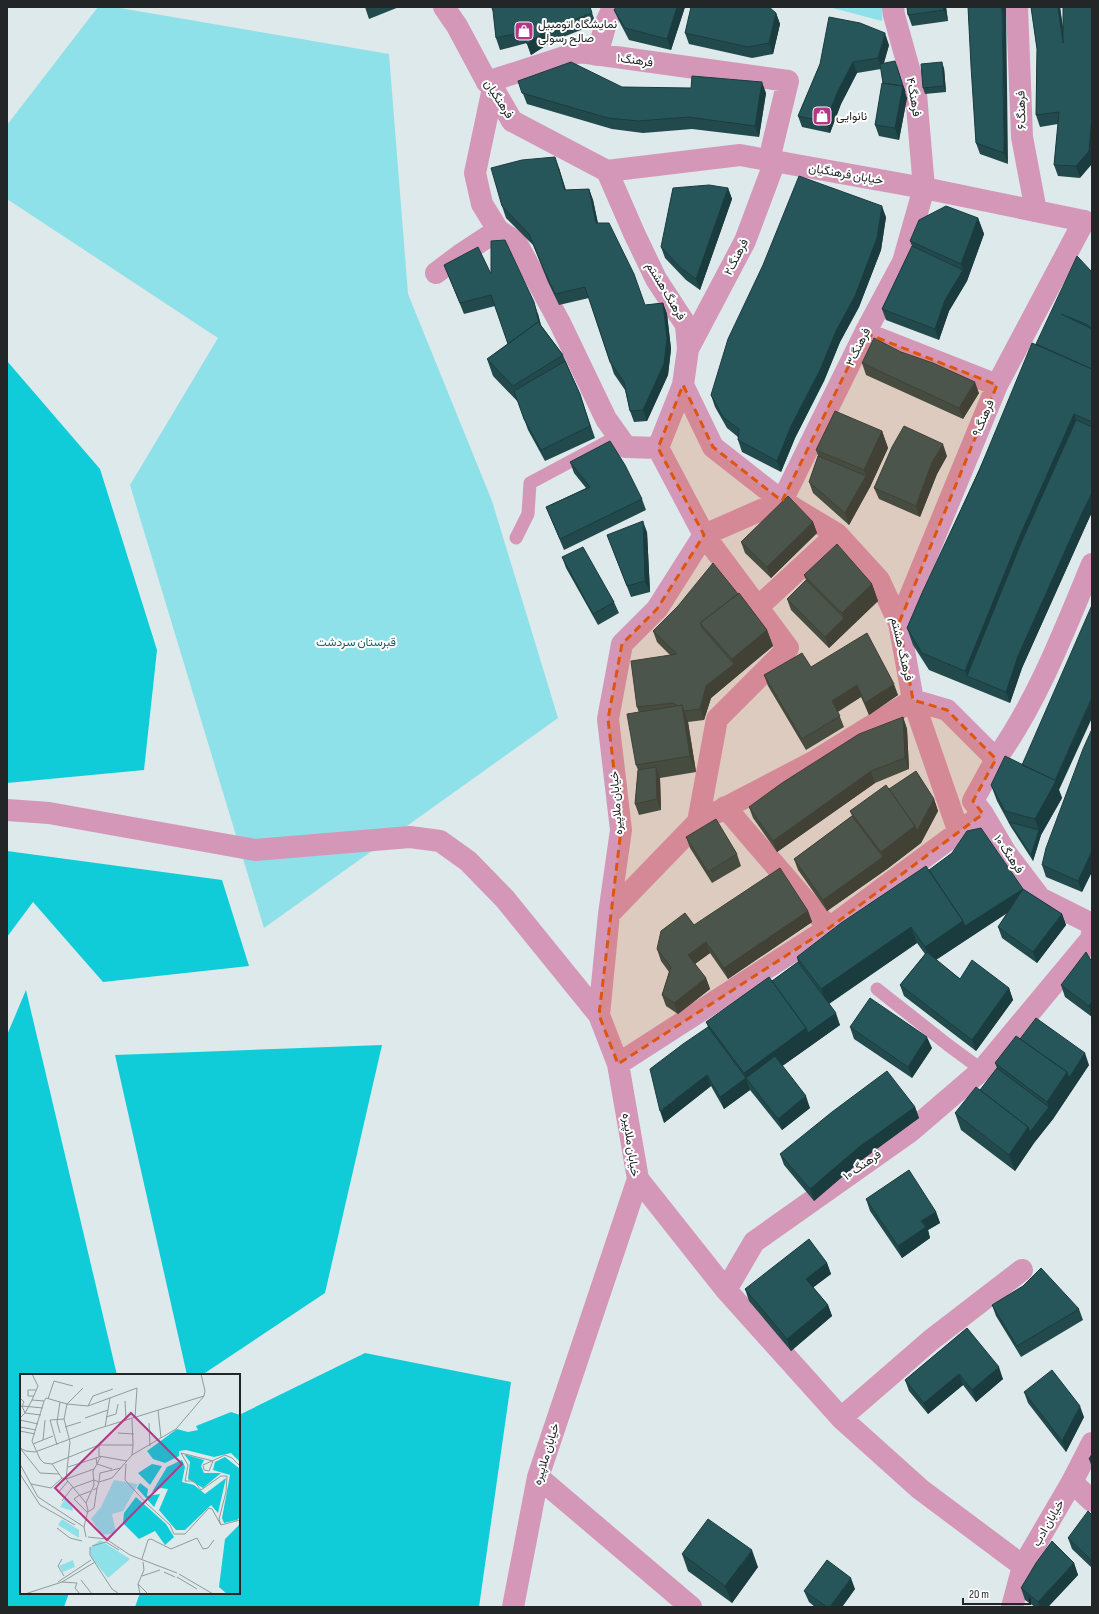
<svg xmlns="http://www.w3.org/2000/svg" width="1099" height="1614" font-family="'Sofia Sans Condensed',Vazirmatn,sans-serif">
<style>
.green{fill:#8ee1e8}
.forest{fill:#10ccd8}
.lines{fill:none;stroke-linecap:round;stroke-linejoin:round}
.service{stroke:#d497b8;stroke-width:13}
.minor{stroke:#d497b8;stroke-width:22}
.tertiary{stroke:#d497b8;stroke-width:22}
.wall{fill:#224a4d}
.shaded-wall{fill:#1b3c3f}
.building{fill:#27565a;stroke:#1b3c3f}
.marked{fill:#de560d;fill-opacity:0.2;stroke:#de560d;stroke-width:3;stroke-dasharray:8 5;stroke-linejoin:round}
.labels{text-anchor:middle;stroke-width:4;stroke-linejoin:round;paint-order:stroke}
.poi-label{font-size:12px;fill:#222626;stroke:#fff;text-anchor:start}
.street-label{font-size:12px;fill:#222626;stroke:#fff}
.park-label{font-size:12px;fill:#216166;stroke:#fff}
.inset-road{fill:none;stroke:#929b9c;stroke-width:1}
.view{fill:#b43787;fill-opacity:0.15;stroke:#b43787;stroke-width:2}
.inset-edge{fill:none;stroke:#222626;stroke-width:2}
</style>
<rect width="100%" height="100%" fill="#dde9ea"/>
<path class="green" d="M98,7h16l275,47 19,240 84,207 66,217 -294,210 -134,-443 88,-147 -211,-139v-74z
M829,7h54l-1,14z"/>
<path class="forest" d="M7,361l93,108 57,181 -13,120 -137,13z
M7,851l215,29 27,86 -146,16 -70,-80 -26,35z
M26,990l91,385h-96v218h48l-5,14h-57v-572z
M382,1045l-57,248 -123,82h-15l-72,-320z
M365,1353l146,29 -32,225h-344l5,-14h99v-178z"/>
<g class="lines">
<path class="service" d="M516,538l12,-24 2,-31 88,-47
M877,989l71,56 34,25"/>
<path class="minor" d="M1017,7l5,130 14,74
M597,55l9,-32 7,-16
M487,82l93,-30 208,29 -19,79
M493,88l-18,85 7,31 16,26 18,12 44,81 46,96 20,28 32,1
M607,171l27,62 22,46 30,46 2,24 -5,36 30,62 69,54 55,33 42,46 20,43 14,77 34,10 49,49c41,-57 69,-130 96,-195
M436,273l24,-18 38,-25
M865,333l132,52
M688,349l57,-108 30,-80
M757,608l80,-74
M899,623l98,-238 87,-164
M996,759l-23,42 10,13 23,39 34,45 52,26
M725,807l104,121
M7,810l42,3 206,37 155,-13 30,4 28,20 37,38 94,116
M698,822l115,-60 100,-62 46,133
M609,914l89,-92 19,-103 71,-71 -84,-113 78,-34 83,-168 38,-71 21,-74 -8,-94 -22,-79 -1,-8
M618,1064l211,-136 154,-114
M638,1179l88,111 28,-48 157,-111 71,-61 109,-131 1,-6
M726,1290l115,128 79,71 103,77
M841,1418l90,-78 91,-70
M538,1477l153,130
M1072,1482l20,19
M513,1607l25,-130 100,-298 -20,-115 -19,-49 10,-101 12,-84 -13,-111 14,-75 35,-35 47,-74 -46,-87 25,-63"/>
<path class="tertiary" d="M444,7l13,19 30,56 6,6 19,33 95,50 133,-16 184,33 160,33
M1012,1607l11,-41 49,-84 20,-39"/>
</g>
<path class="wall" d="M365,7h34l-30,12z
M491,7h99l6,17 -43,17 -22,14 -4,-12 -27,7 -4,-12 -2,-25z
M685,7l-14,43 -42,-10 -10,-19 -5,-11z
M907,7h39l2,14 -36,5 -4,-11z
M968,7l40,157 -28,-10 -4,-11z
M1031,7h29l20,171 -22,-2 -4,-11 4,-41 -18,3 -4,-12 1,-66z
M776,13l4,11 -7,30 -21,4 -63,-14 -4,-11z
M889,45l-5,18 23,35 -8,42 -20,-4 -4,-11 8,-42 -2,-14 -24,4 -16,31 -11,29 -28,-6 -4,-11 22,-52z
M944,68l2,24 -21,2 -2,-6z
M518,81l104,6 144,6 -7,44 -67,-8 -49,4 -31,-4 -85,-25z
M559,168l7,22 23,-1 4,11 5,23 47,82 18,-2 4,11 4,35 -3,26 -21,46 -13,1 -4,-11 -5,-21 -11,-16 -25,-76 -30,7 -11,-23 -15,-37 -27,-27 -4,-12z
M728,188l4,11 -32,91 -14,-10 -21,-22 -4,-11z
M886,217l-5,33 -22,57 -19,35 -16,39 -29,57 -14,34 -39,-20 -4,-12v-3l-11,-9 -12,-21 -4,-12z
M978,218l6,16 -17,47 -18,30 -10,29 -53,-20 -4,-11 30,-63 -2,-5z
M444,265l47,9 47,40 3,11 22,30 17,39 15,44 -50,23 -17,-31 -10,-28 -25,-26 -6,-17 21,-15 -13,-38 -31,8z
M1092,272v240l-5,11 -65,145 -12,35 -81,-33 -16,-25 -6,-17 129,-284z
M901,352l78,41 -16,26 -97,-44 -4,-12z
M882,431l6,17 -18,39 -21,38 -36,-32 -4,-11 9,-26 -2,-6z
M947,456l-10,18 -17,43 -41,-18 -5,-11z
M570,462l72,37 4,11 -82,40 -18,-43 40,-19 -12,-15z
M813,522l4,11 -46,45 -26,-25 -4,-11z
M647,532l3,60 -19,5 -24,-62z
M562,557l52,45 5,11 -21,12 -32,-57z
M804,575l68,9 6,17 -49,47 -38,-38 -4,-11 19,-19z
M738,594l29,36 6,16 -62,52 -7,22 -16,2 8,50 -36,6 1,32 -22,5 -4,-11 3,-34 -2,-5 3,-52 -2,-6 33,-52 -13,-13 -4,-11z
M811,667l87,28 -29,20 -8,-18 -23,15 6,15 -38,23 -38,-64 -4,-11z
M903,717l4,12 2,40 -34,14 -98,69 -24,-34 -4,-11z
M991,785l68,5 3,8 -21,37 -8,26 -22,-34 -14,-26z
M889,789l45,10 4,12 -17,32 -34,26 -60,42 -29,-41 -4,-11 58,-43 -2,-5z
M686,837l51,17 4,12 -29,17 -22,-35z
M1042,865l48,10 -8,17 -36,-15z
M929,870l94,19 39,25 4,11 -29,38 -35,-25 -4,-11 9,-14 -71,47 24,19 49,9 4,12 -37,51 -72,-55 -4,-11 25,-31 -8,-11 -88,61 11,21 -58,41 28,42 -28,22 -32,-40 -26,19 -13,-23 -47,37 44,-96 -2,-5 66,-41 26,-19 -1,-5z
M808,911l4,11 -84,57 -18,-26 -15,11 11,14 4,11 -32,25 -12,-8 -4,-11 7,-23 -8,-11 -4,-12 37,-24z
M1092,962v55l-27,-20 -4,-12z
M850,1027l82,21 -20,30 -58,-39z
M1020,1039l69,26 -36,54 -19,24 -19,28 -54,-41 -6,-17 25,-23 17,-22 -2,-5z
M915,1107l4,11 -56,41 -49,42 -30,-36 -4,-11z
M866,1199l70,13 4,11 -12,7 2,8 -28,20 -32,-47z
M827,1263l4,11 -18,13 15,18 4,11 -41,35 -42,-50 -4,-12z
M992,1305l87,4 4,11 -62,37 -25,-41z
M967,1328l36,51 -27,23 -13,-17 -35,29 -19,-23 -4,-11z
M1024,1392l60,25 -18,35 -38,-49z
M1092,1454v13l-3,-8z
M1092,1515v53l-20,-19 -4,-11z
M682,1554l76,13 -26,36 -44,-32z
M1074,1563l4,12 -30,32h-13l-10,-7 -4,-12z
M855,1589l-13,18h-27l-6,-5 -5,-11z"/>
<path class="shaded-wall" d="M677,7h8l-14,43 -4,-11z
M943,7h3l2,14 -4,-11z
M1002,7h4l2,157 -4,-11z
M1058,7h2l7,47 -4,-11z
M776,13l4,11 -7,30 -4,-11z
M549,29l4,12 -22,14 -4,-11z
M885,33l4,12 -7,24 -4,-11z
M853,62l4,11 -16,31 -11,29 -4,-11 11,-29z
M942,62l2,6 2,24 -2,-6z
M897,66l10,32 -8,42 -4,-12z
M762,82l4,11 -7,44 -4,-11z
M1092,116v48l-12,14 -4,-12z
M555,157l4,11 10,34 -4,-12z
M728,188l4,11 -32,91 -4,-11z
M589,189l4,11 7,34 -4,-11z
M882,206l4,11 -5,33 -22,57 -19,35 -16,39 -29,57 -14,34 -4,-11z
M978,218l6,16 -17,47 -6,-17z
M963,270l4,11 -18,30 -10,29 -4,-11 10,-29z
M534,302l4,12 6,24 -4,-11z
M663,303l4,11 4,35 -3,26 -21,46 -4,-11z
M975,382l4,11 -16,26 -4,-11z
M1074,414l6,17 -113,245 -2,-5 54,-133z
M882,431l6,17 -18,39 -6,-17z
M943,444l4,12 -10,18 -17,43 -4,-11 16,-44z
M866,476l4,11 -21,38 -4,-12z
M1092,493v19l-5,11 -65,145 -12,35 -4,-11 12,-36 65,-145z
M643,521l4,11 3,60 -5,-11z
M813,522l4,11 -46,45 -4,-11z
M872,584l6,17 -49,47 -4,-11 19,-19 -2,-5z
M767,630l6,16 -62,52 -7,22 -4,-11 6,-23 28,-22 -2,-5z
M894,684l4,11 -29,20 -4,-12z
M857,685l4,12 -25,15 -4,-11z
M1092,697v21l-33,72 3,8 -21,37 -6,-16 20,-39z
M682,705l6,17 8,50 -6,-16z
M903,717l4,12 2,40 -4,-11z
M656,767l4,11 1,32 -4,-11z
M871,771l4,12 -98,69 -4,-11z
M934,799l4,12 -17,32 -34,26 -60,42 -4,-11 60,-43 -2,-5z
M1039,830l2,5 -8,26 -2,-6z
M1092,850v22l-10,20 -4,-11z
M1023,889l4,11 -58,38 -38,25 -6,-16 38,-26z
M808,911l4,11 -84,57 -4,-11z
M1062,914l4,11 -29,38 -4,-11z
M911,927l6,16 -90,62 -6,-16z
M706,942l4,11 -18,13 -4,-11z
M706,978l4,11 -32,25 -4,-11z
M1009,988l4,12 -37,51 -4,-11z
M1092,1002v12l-3,-8z
M836,1013l4,12 -87,62 -7,-9 4,12 -26,19 -4,-12 26,-19 -2,-5 62,-45z
M927,1037l5,11 -20,30 -4,-11z
M1085,1053l4,12 -36,54 -6,-17 20,-30z
M707,1075l4,11 -47,37 -4,-12z
M806,1096l4,12 -28,22 -4,-11z
M915,1107l4,11 -56,41 -49,42 -4,-12 49,-42z
M1049,1107l4,12 -19,24 -19,28 -6,-16 19,-28z
M936,1212l4,11 -12,7 2,8 -28,20 -4,-12 23,-25z
M827,1263l4,11 -21,16 -4,-11z
M828,1305l4,11 -41,35 -4,-12z
M999,1367l4,12 -27,23 -4,-12z
M959,1374l4,11 -35,29 -4,-11z
M1080,1406l4,11 -18,35 -4,-11z
M752,1550l6,17 -26,36 -7,-17z
M1074,1563l4,12 -30,32h-8l-2,-5z
M851,1578l4,11 -13,18h-12z"/>
<path class="building" d="M492,7h98l2,6 -43,16 -22,15 -4,-12 -27,6 -3,-27z
M616,7h61l-10,32 -42,-11 -11,-18z
M691,7h78l7,6 -7,30 -21,4 -63,-14z
M907,7h36l1,3 -36,5z
M968,7h34l2,146 -28,-10 -5,-77z
M1031,7h27l5,36v-36h29v109l-3,35 -13,15 -22,-1 5,-53 -23,3 1,-66z
M829,17l31,6 25,10 -7,25 -25,4 -16,31 -11,29 -28,-6 22,-52z
M895,61l10,31 -2,-6 -20,-3 -3,-19z
M571,62l51,25 69,1 1,-12 70,6 -7,44 -67,-9 -50,4 -30,-3 -86,-25 -4,-12z
M942,62l2,24 -21,2 -2,-24z
M882,83l21,3 -8,42 -20,-3z
M555,157l10,33 24,-1 7,34h13l25,51 11,31 18,-2 4,35 -3,26 -21,46 -13,1 -6,-29 -14,-20 -25,-75 -30,7 -11,-24 -15,-36 -27,-28 -11,-38 31,-8z
M799,176l83,30 -5,32 -22,58 -19,35 -16,39 -29,56 -14,35 -39,-21 1,-11 -16,-12 -12,-22 17,-56 35,-74z
M709,185l19,3 -32,91 -15,-11 -20,-21 12,-59z
M946,206l32,12 -17,46 -51,-23 9,-21z
M505,240l29,62 5,21 -1,-1 -30,22 -17,-49 -31,8 -16,-38 34,-18 13,27v-33z
M912,246l51,24 -18,30 -10,29 -53,-20z
M1077,256l15,16v56l-6,-4 -25,-10 31,15v40l-56,-25z
M538,322l25,33 -50,31 -26,-27z
M874,338l27,14 32,11 42,19 -16,26 -97,-45z
M1032,343l60,26v53l-18,-8 -55,124 -54,133 -43,-18 -15,-25 15,-35 57,-122z
M565,361l15,33 10,32 -49,24 -17,-31 -10,-28z
M835,411l47,20 -18,39 -48,-20z
M1076,420l16,7v66l-9,18 -65,145 -12,36 -39,-16 54,-133z
M904,426l39,18 -11,18 -16,44 -42,-18 18,-41z
M610,441l15,24 17,34 -82,40 -14,-32 44,-20 -20,-25z
M818,456l48,20 -21,37 -36,-31z
M788,496l25,26 -46,45 -26,-25z
M643,521l2,60 -18,5 -20,-51z
M837,544l35,40 -30,29 -38,-38z
M583,547l31,55 -21,12 -31,-57z
M713,563l25,31 -38,29 2,5 32,36 -28,22 -6,23 -16,2 -2,-6 -4,1 -5,-3 -36,4 -6,-46 46,-7 -24,-23 25,-25z
M806,580l38,38 -19,19 -38,-38z
M739,593l28,37 -35,29 -32,-36z
M1092,605v92l-37,83 -33,-15z
M867,633l27,51 -29,19 -8,-18 -25,16 8,15 -38,23 -38,-64 38,-22 9,14z
M682,705l8,51 -54,9 -9,-51z
M903,717l2,41 -34,13 -98,70 -24,-34 33,-24 77,-49z
M1092,729v121l-6,14 -8,17 -36,-16 4,-17 37,-99z
M1005,756l51,25 -21,38 -30,-8 -14,-26z
M656,767l1,32 -22,5 3,-34z
M916,771l18,28 -17,32 -2,-5 -26,-37z
M886,785l29,41 -34,26 -31,-41z
M852,816l31,41 -60,43 -29,-41z
M716,819l21,35 -29,18 -22,-35z
M1009,822l30,8 -8,25z
M981,828l42,61 -58,37 -2,-5 -34,-51 23,-17 15,-22z
M926,866l37,55 -38,26 -14,-20 -90,62 -24,-32 44,-34z
M780,868l28,43 -84,57 -18,-26 -18,13 18,23 -32,25 -12,-8 9,-28 -14,-18 4,-18 24,-18 9,12z
M1023,889l39,25 -29,38 -35,-25z
M927,952l33,27 12,-19 37,28 -37,52 -72,-55z
M1086,952l6,10v40l-3,4 -28,-21z
M798,962l38,51 -28,20 -2,-5 -34,-47z
M769,977l37,51 -62,45 -38,-51z
M870,998l57,39 -19,30 -58,-40z
M1036,1018l49,35 -16,25 -2,-6 -47,-33z
M708,1027l38,51 -26,19 -13,-22 -47,36 -10,-42 33,-25z
M1016,1036l51,36 -20,30 -52,-39z
M775,1056l31,40 -28,23 -32,-41z
M997,1068l52,39 -19,25 -2,-5 -48,-37z
M887,1071l28,36 -56,40 -49,42 -30,-35 52,-42z
M976,1087l52,40 -19,28 -54,-42z
M909,1170l27,42 -15,9 5,6 -28,19 -32,-47z
M809,1239l18,24 -21,16 22,26 -41,34 -42,-50z
M1041,1268l38,41 -62,37 -25,-41 31,-19z
M967,1328l32,39 -27,23 -13,-16 -35,29 -19,-23z
M1052,1370l28,36 -18,35 -38,-49z
M1092,1454v7l-3,-2z
M1088,1511l4,4v47l-4,-5 -20,-19z
M708,1519l44,31 -27,36 -43,-32z
M1052,1541l22,22 -36,39 -17,-14 15,-25z
M827,1560l24,18 -21,29h-3l-23,-16z"/>
<path class="marked" d="M865,333l132,52 -98,238 14,77 34,10 49,49 -23,42 10,13 -154,114 -211,136 -19,-49 22,-185 -13,-111 14,-75 35,-35 47,-74 -46,-87 25,-63 30,62 69,54z"/>
<defs>
<symbol id="shop-square" viewBox="-11 -11 22 22"><rect x="-9" y="-9" width="18" height="18" rx="4" fill="#b43787" stroke="#fff"/><path d="M-5-2.5h2.3a2.7 3.5 0 0 1 5.4 0H5L5.5 6h-11ZM-1.5-2.5h3a1.5 2.3 0 0 0-3 0Z" fill="#fff"/></symbol>
</defs>
<g fill-rule="evenodd">
<use href="#shop-square" x="513" y="20" width="22" height="22"/>
<use href="#shop-square" x="811" y="105" width="22" height="22"/>
</g>
<g class="labels">
<g class="poi-label">
<text x="538" y="28">نمایشگاه اتومبیل<tspan x="538" dy="14">صالح رسولی</tspan></text>
<text x="836" y="120">نانوایی</text>
</g>
<g class="street-label">
<text transform="translate(635 60) rotate(8)" y="4">فرهنگ۱</text>
<text transform="translate(914 97) rotate(80)" y="4">فرهنگ۴</text>
<text transform="translate(499 99) rotate(57)" y="4">فرهنگیان</text>
<text transform="translate(1021 110) rotate(-92)" y="4">فرهنگ۶</text>
<text transform="translate(846 174) rotate(10)" y="4">خیابان فرهنگیان</text>
<text transform="translate(736 257) rotate(-63)" y="4">فرهنگ۲</text>
<text transform="translate(666 291) rotate(59)" y="4">فرهنگ هشتم</text>
<text transform="translate(858 347) rotate(-64)" y="4">فرهنگ۳</text>
<text transform="translate(983 418) rotate(-67)" y="4">فرهنگ۹</text>
<text transform="translate(902 649) rotate(77)" y="4">فرهنگ هشتم</text>
<text transform="translate(616 803) rotate(-94)" y="4">خیابان ملاپیره</text>
<text transform="translate(1009 854) rotate(56)" y="4">فرهنگ ۱۰</text>
<text transform="translate(631 1145) rotate(82)" y="4">خیابان ملاپیره</text>
<text transform="translate(862 1165) rotate(-35)" y="4">فرهنگ ۱۰</text>
<text transform="translate(546 1454) rotate(-73)" y="4">خیابان ملاپیره</text>
<text transform="translate(1048 1523) rotate(-60)" y="4">خیابان ادب</text>
</g>
<g class="park-label">
<text x="356" y="646">قبرستان سردشت</text>
</g>
</g>
<g transform="translate(20 1374)">
<rect width="220" height="220" fill="#dde9ea"/>
<path d="M94,106l24,4 -15,27 -11,3 4,19 -14,2 -11,-16 10,-12zM46,123l6,10 1,4 -13,-4zM42,145l17,11v8l-21,-13zM80,166l30,19 -22,19 -17,-21 -1,-9zM53,186l2,7 -12,5 -4,-6z" fill="#8ee1e8"/>
<path d="M211,38l9,3v47l-9,-9 -17,4 -28,-7 -7,1v5l-14,7 -12,-4 -6,-8 30,-22 11,3 10,-2 -2,-4zM164,80l20,6 -3,6 3,7h17l-18,15 -15,-9 2,-17zM205,83l15,12v48l-3,3 -13,3 -2,-5 8,-43 -17,-5 2,-8zM162,86l3,7 -3,15 12,3 11,9 21,-16 -8,35 -7,-8 -26,25h-9l-17,-20 9,-21 -7,-1 -9,4 15,-25zM132,90l10,2 -12,19 -12,-12zM120,109l8,6 -1,7 13,-2 -6,13 -17,-19zM116,123l30,27 8,13 -9,8 -10,-14 -16,8 -16,-16 1,-10zM220,150v70h-13l-8,-7 6,-48z" fill="#10ccd8"/>
<path class="inset-road" d="M12,0l6,12 -6,14M14,22h-6v-6h8M0,24l4,4 -2,4 21,2M28,25l6,-18 19,5M24,27l-12,40 8,18 4,4 8,1 10,14 4,1M105,27l1,19M40,28l-3,20 3,11M47,30l21,2 49,-18 -2,29M47,30l16,-16M68,32l5,-10 20,-7M0,33l2,-1 3,7 -5,5M138,36l3,28M21,41l-16,-2 7,-13 12,1 2,-3 21,6 -3,15 6,23 -4,37M86,43l10,-3 2,-10M65,44l23,-8M112,45l1,26M0,46l18,4M129,49l1,23M0,53l16,3M45,53l16,-5M85,53l5,-29M0,57l15,3M98,59l16,1M23,66l2,-20M13,70l20,-8M37,71l-7,-25 14,-1M79,71h34l-1,10M0,74l6,3 9,1 62,-23 107,-33M0,74l20,25 19,1M79,82l28,5M81,82l-4,8 15,5M193,87l-32,-8 7,12 -3,16h9l7,9 20,-14h6l-1,16 -7,27 2,6M193,87l-4,10 -5,-1 -1,-5 22,-10 7,3 8,8M0,90l18,33 46,30 2,10M32,90l47,-19v12l-3,1M106,90l-1,16 22,24 23,21 4,9h11l24,-26 3,1 9,16 19,-5M48,93l28,-9 1,6 -4,7 1,14 -8,18M0,100l20,31 35,20M46,105l20,24M46,105l28,-10M11,110l20,4 11,-10M73,116l4,-2 2,-6 13,-4 20,-23 44,-26 28,-33 1,-5 -4,-17M38,119l10,-12M58,122l-4,3 14,14M58,122l13,-5M42,127l10,-13 22,-8 5,2 1,-9 21,-5M68,138l6,-4 3,-20M64,153l4,-17 -2,-7M37,154l13,10 12,3M68,163l18,2 24,16 47,18M72,172l14,-4 13,8M70,173v8l22,34 7,5M42,185l-4,7 6,10M122,185l6,-19 3,-1 20,10 26,-11 6,11 5,-1 6,-8M144,198l11,5M159,200l34,20M122,202l18,-6M157,203l20,12M61,206l11,14M38,208l33,-22M42,208l15,1 -2,5 5,6M118,210l10,10M5,220l37,-12 33,-20M120,220l-2,-10 6,-14 -1,-8"/>
<path class="view" d="M111,39l51,51 -75,76 -52,-52z"/>
<rect width="220" height="220" class="inset-edge"/>
</g>
<rect width="1099" height="1614" fill="none" stroke="#222626" stroke-width="16"/>
<path d="M963 1598v6h67v-6" fill="none" stroke="#222626" stroke-width="2"/>
<text x="969" y="1598" font-size="12" fill="#222626" stroke="#ffffff" stroke-width="3" paint-order="stroke">20 m</text>
</svg>
